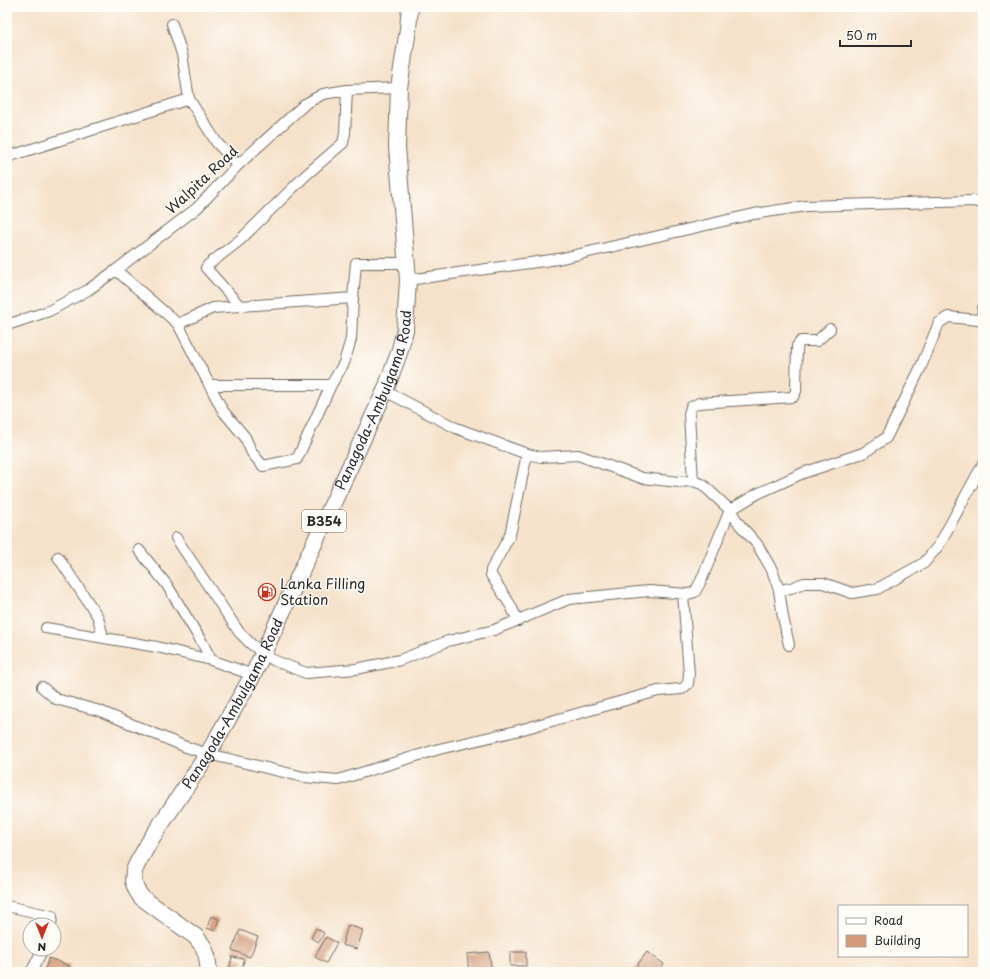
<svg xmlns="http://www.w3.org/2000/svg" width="990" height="979" font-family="'Playpen Sans',sans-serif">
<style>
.building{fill:#d49b79}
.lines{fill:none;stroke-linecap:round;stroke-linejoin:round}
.street-casing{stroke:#726b63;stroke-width:12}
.primary-casing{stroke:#726b63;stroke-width:18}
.street{stroke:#fff;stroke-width:10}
.primary{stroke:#fff;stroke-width:16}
.labels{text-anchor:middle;stroke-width:3;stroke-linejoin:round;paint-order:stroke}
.shield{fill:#fdfcf7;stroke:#6a6a68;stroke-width:1}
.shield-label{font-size:13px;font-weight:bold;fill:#2b2b2b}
.street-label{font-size:14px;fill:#2b2b2b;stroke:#fdfcf7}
.poi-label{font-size:14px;fill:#2b2b2b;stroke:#fdfcf7;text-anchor:start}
</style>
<rect width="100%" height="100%" fill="#fdfcf7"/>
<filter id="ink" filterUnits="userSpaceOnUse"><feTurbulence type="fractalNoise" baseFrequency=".025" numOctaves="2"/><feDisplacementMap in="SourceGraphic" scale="8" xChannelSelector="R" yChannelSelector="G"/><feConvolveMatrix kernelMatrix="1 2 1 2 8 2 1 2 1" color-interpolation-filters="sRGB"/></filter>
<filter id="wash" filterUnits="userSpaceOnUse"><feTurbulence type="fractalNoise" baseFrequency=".012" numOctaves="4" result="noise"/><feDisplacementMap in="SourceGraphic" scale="16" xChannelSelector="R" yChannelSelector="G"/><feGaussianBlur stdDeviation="0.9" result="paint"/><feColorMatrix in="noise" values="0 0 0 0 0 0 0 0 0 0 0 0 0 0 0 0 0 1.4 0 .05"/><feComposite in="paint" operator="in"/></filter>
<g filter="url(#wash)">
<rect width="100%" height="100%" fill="#f6e2cb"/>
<g id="blocks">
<path class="building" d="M211,916l8,3 -4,12 -8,-3z
M30,921v2l5,2h-5v13l-5,-1z
M348,925l15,5 -6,19 -15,-4z
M316,928l8,5 -5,9 -8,-4z
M240,930l18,7 -8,20 -18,-7z
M326,937l11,6 -11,20 -11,-6z
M489,952l3,20h-23l-2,-18z
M510,952h16v14h-16z
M647,952l17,12 -6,8h-26z
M232,957l12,2 -2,13 -13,-1z
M49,958l21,8 -3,6h-23z
M421,970l16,1v1h-16z"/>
</g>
</g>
<g filter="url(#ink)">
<use href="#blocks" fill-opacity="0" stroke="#726b63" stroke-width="1"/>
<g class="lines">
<defs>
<path id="street" d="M172,24l10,30 7,45 28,44 21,22
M7,157l182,-58
M116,270l62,54 35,-16 140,-10 3,-35h51
M408,280l150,-21 196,-45 52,-8 167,-5 10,2
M240,306l-34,-38 2,-3 32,-25 66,-65 37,-32 2,-10 2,-43
M178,324l45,87 22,26 7,16 11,13 34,-7 34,-74 13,-22 7,-24 2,-41
M7,325l42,-14 39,-21 28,-20 81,-62 41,-43 67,-61 18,-10 24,-4 52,-2
M209,385h122
M385,391l71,37 71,26 14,3 37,-2 64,23 37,4 14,-1 9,3 28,26 10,15 17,19 15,26 7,20 4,27 6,28
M693,481l-4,-67 2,-7 8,-4 94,-6 3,-6 1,-45 4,-5h16l13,-12
M176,538l63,94 12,12 22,16 33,13 50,-4 44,-9 48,-19 46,-11 75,-31 80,-8 39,3 7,-2 6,-11 29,-71 27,-16 46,-21 60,-20 23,-15 34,-69 19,-46 9,-6 30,3 4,-4 1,-8
M139,550l28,35 36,59 8,16
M58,557l40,60 5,20
M779,590l12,-2 13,-5h19l29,10 25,-4 47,-26 15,-18 44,-81
M518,621l-7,-15 -20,-31v-5l19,-35 17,-81
M46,628l111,19 54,13 42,15
M42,687l14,12 44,12 86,36 22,7 96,23 34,3 101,-31 77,-18 142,-40 24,-2 6,-5 1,-10 -6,-80
M7,906l45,10 -1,9
M31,972l12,-23"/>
<g id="primary">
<path id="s1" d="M209,972l-2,-16 -4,-10 -7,-9 -55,-40 -5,-8 -3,-8 1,-10 3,-7 14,-25 57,-85 45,-79 132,-284 14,-38 6,-23 3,-50 -11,-133 2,-59 9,-59 2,-22"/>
</g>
</defs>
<use href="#street" class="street-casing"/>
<use href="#primary" class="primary-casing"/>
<use href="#street" class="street"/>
<use href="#primary" class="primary"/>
</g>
</g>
<defs>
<symbol id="fuel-ring" viewBox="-11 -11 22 22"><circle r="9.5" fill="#fdfcf7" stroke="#c8321e" stroke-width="1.5"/><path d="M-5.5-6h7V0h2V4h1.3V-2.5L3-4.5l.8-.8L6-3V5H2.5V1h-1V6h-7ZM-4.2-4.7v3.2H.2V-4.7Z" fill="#c8321e"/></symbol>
</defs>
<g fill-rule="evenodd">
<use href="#fuel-ring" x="257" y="582" width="20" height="20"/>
</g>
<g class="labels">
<rect class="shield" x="302" y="510" width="44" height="22" rx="3"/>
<g class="shield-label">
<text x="324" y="526">B354</text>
</g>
<g class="street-label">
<text transform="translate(202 180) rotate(-43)" y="5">Walpita Road</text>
<text dy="5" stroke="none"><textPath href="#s1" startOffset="665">Panagoda-Ambulgama Road</textPath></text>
<text dy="5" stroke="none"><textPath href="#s1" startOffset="329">Panagoda-Ambulgama Road</textPath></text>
</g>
<g class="poi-label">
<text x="280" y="589">Lanka Filling<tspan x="280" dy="16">Station</tspan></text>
</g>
</g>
<rect width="990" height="979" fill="none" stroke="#fdfcf7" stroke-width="24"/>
<rect x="838" y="905" width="130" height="52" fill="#fdfcf7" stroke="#a9a8a5"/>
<rect x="846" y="918" width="20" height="6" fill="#ffffff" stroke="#a9a8a5"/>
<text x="874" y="925" font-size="12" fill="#2b2b2b">Road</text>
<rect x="846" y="935" width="20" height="12" fill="#d49b79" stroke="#a9a8a5"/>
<text x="874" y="945" font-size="12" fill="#2b2b2b">Building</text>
<g transform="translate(42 937) rotate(180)"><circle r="19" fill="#fdfcf7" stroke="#a9a8a5"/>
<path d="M0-3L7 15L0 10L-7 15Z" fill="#c8321e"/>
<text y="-6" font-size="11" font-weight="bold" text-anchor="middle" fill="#2b2b2b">N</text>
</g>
<path d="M840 40v6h71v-6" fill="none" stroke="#2b2b2b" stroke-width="2"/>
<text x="846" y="40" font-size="12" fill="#2b2b2b" stroke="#fdfcf7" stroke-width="3" paint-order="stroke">50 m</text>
</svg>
